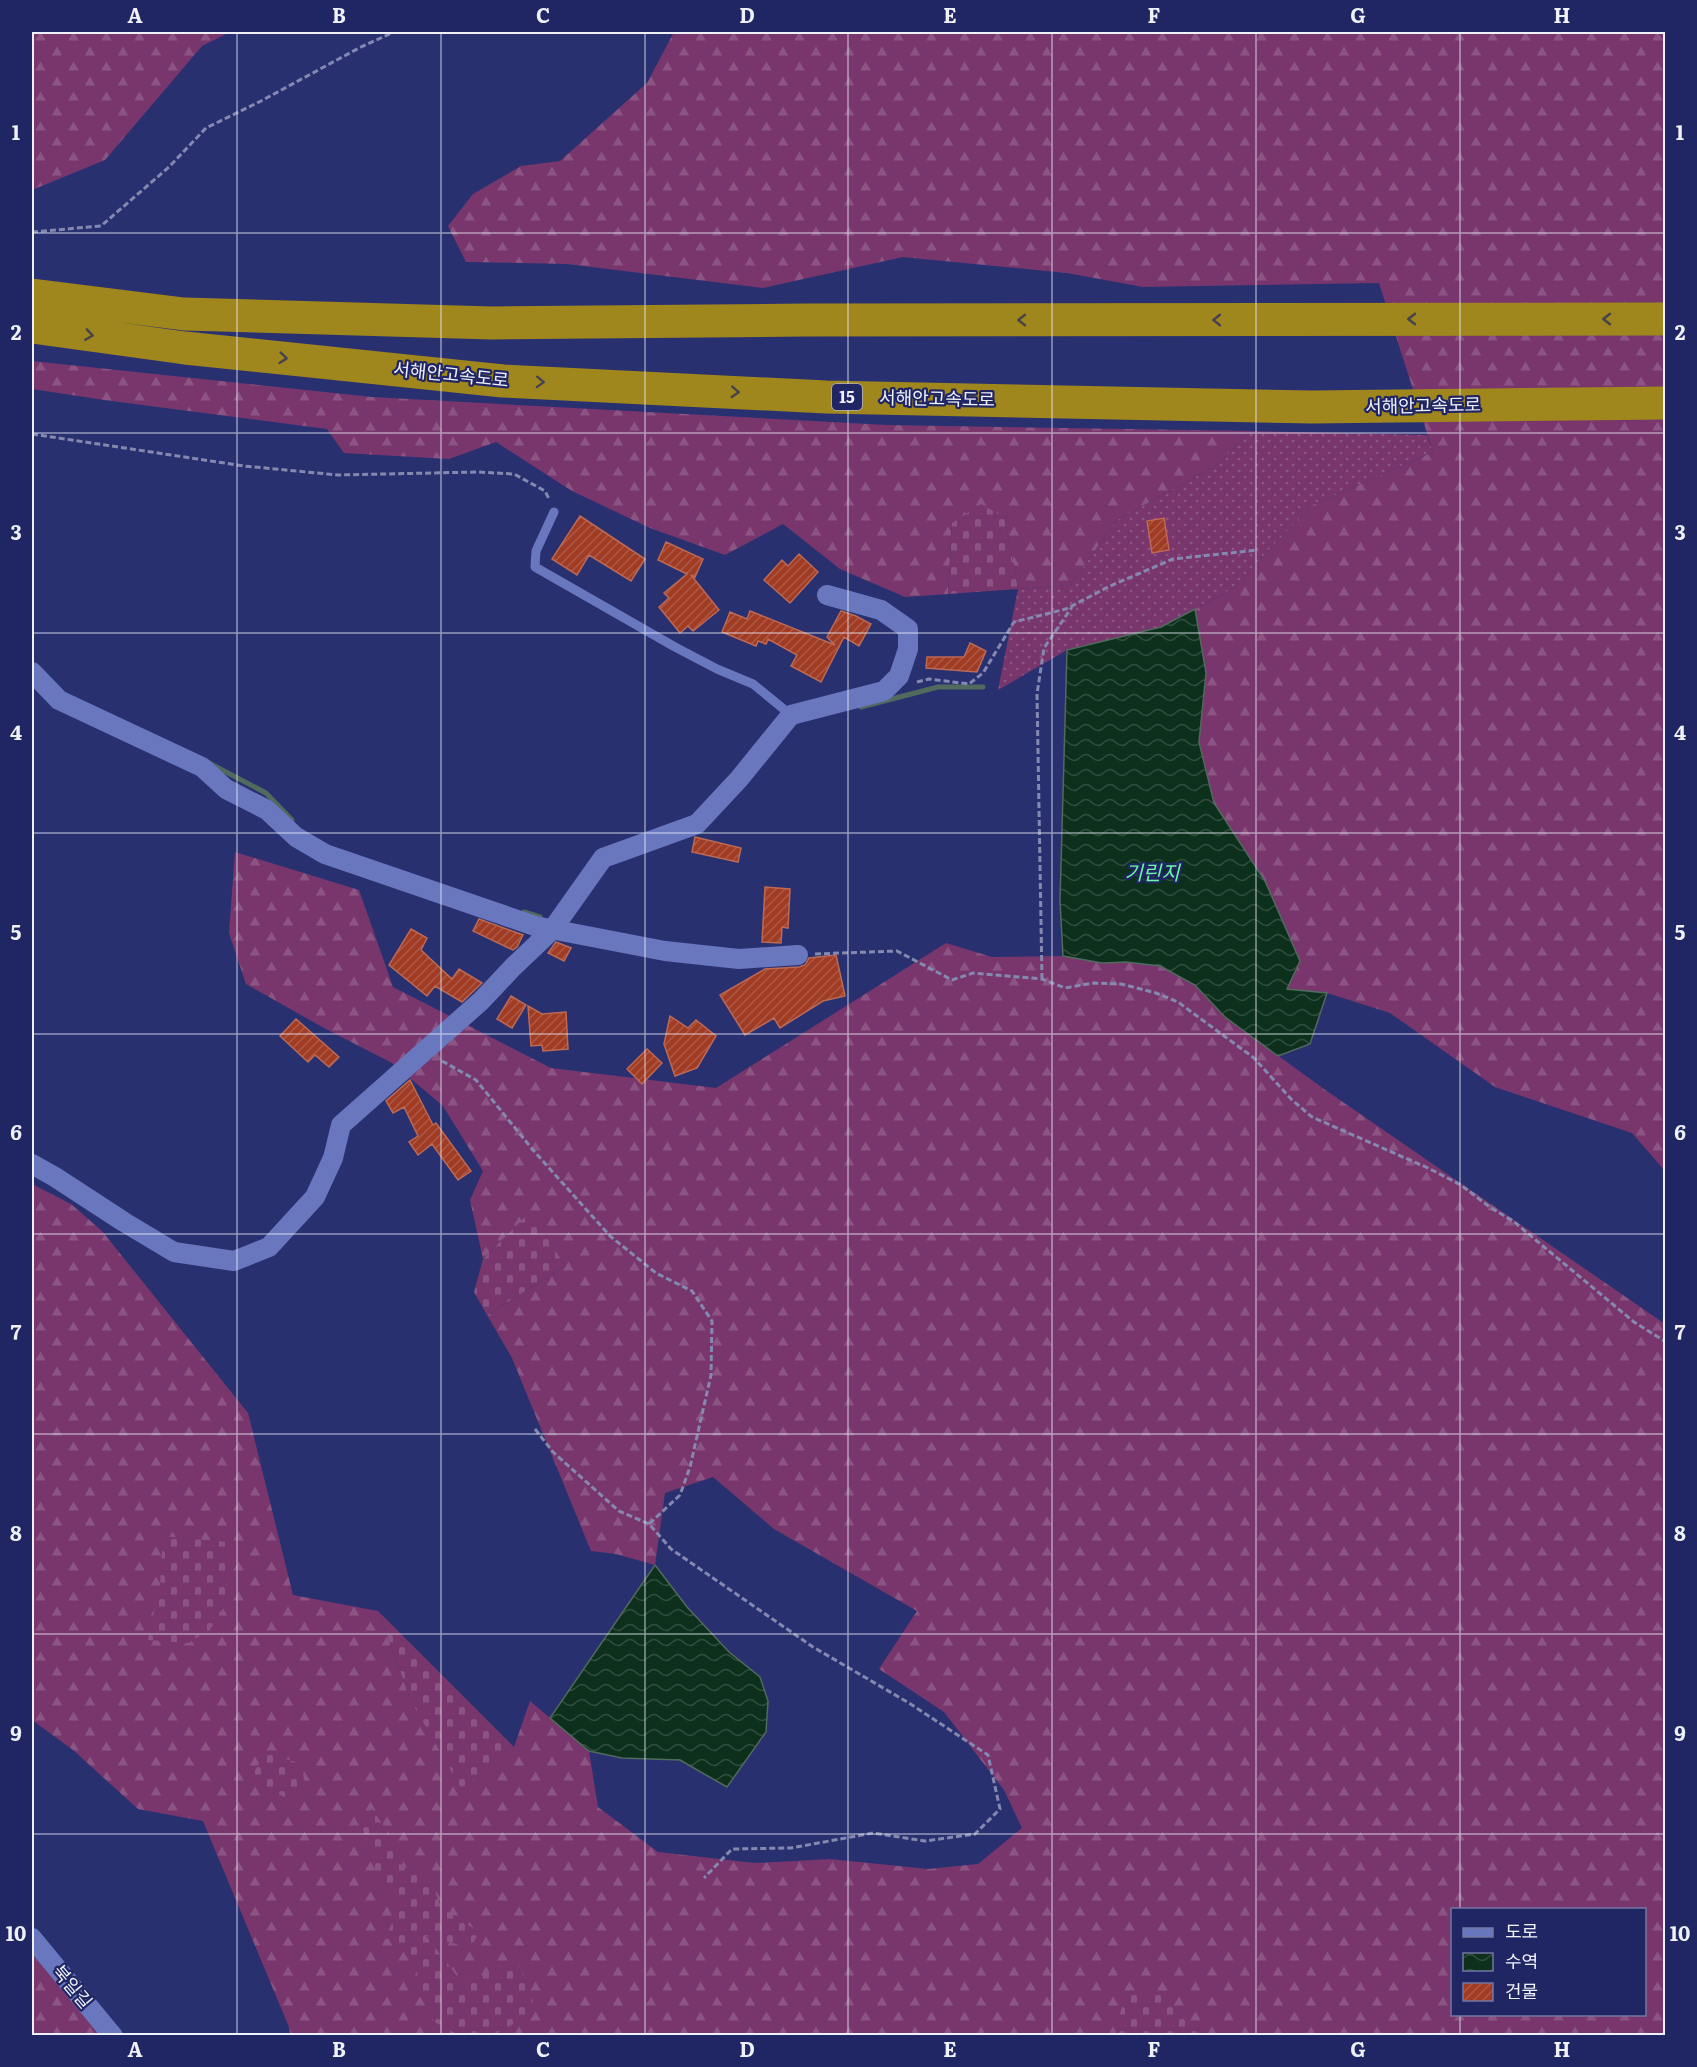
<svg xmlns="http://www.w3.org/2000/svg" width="1697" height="2067" font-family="Literata,'Noto Sans KR',serif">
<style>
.grass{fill:url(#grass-dots)}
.forest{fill:url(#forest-firs);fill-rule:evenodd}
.cemetery{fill:url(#cemetery-stones)}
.water{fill:url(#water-waves);stroke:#516a5e;stroke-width:1.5}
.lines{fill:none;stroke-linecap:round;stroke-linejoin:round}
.stream{stroke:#516a5e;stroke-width:5}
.building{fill:url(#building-hatch);stroke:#bc6a56;stroke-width:1.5}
.path{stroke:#8589b0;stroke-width:3;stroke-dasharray:6 3;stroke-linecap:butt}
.service{stroke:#6977be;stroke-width:9}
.minor{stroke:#6977be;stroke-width:20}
.motorway{stroke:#9f861d;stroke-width:33}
.oneway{stroke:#46424f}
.grid{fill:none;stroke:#eff1f9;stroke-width:1.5;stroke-opacity:0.55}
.labels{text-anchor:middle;stroke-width:4.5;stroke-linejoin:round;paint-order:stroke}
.shield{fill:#202564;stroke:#b1b4cc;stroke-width:1.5}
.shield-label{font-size:16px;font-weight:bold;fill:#eff1f9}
.street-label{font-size:18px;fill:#eff1f9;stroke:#202564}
.water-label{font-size:20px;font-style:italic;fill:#6cf8a4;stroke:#202564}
.neatline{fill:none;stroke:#eff1f9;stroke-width:2}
.grid-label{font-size:20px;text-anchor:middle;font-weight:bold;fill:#eff1f9}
</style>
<defs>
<pattern id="grass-dots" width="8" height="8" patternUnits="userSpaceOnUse" patternTransform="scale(1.5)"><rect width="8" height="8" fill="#78366d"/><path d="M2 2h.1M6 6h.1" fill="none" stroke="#8c5483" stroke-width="1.8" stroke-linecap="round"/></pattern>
<pattern id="forest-firs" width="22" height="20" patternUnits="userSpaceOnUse" patternTransform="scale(1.5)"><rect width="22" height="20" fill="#78366d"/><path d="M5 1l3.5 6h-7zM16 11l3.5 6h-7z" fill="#8c5483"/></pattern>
<pattern id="cemetery-stones" width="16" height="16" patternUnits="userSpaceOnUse" patternTransform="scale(1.5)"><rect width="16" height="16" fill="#78366d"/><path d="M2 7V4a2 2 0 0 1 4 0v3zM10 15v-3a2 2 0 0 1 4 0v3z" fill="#8c5483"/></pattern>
<pattern id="water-waves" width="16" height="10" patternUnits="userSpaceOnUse" patternTransform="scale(1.5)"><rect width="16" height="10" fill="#0d301c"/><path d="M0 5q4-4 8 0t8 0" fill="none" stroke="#314e3e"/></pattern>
<pattern id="building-hatch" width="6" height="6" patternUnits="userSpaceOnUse" patternTransform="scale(1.5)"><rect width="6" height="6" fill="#a03b24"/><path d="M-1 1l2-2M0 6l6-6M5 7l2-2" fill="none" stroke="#ae5845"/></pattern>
</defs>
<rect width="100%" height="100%" fill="#293070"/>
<path class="grass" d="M1250,431l177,4 6,17 -121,53 -80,84 -71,38 -94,23 -69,40 20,-101 52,-4 47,-65 100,-55z"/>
<path class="forest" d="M32,32h198l-28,14 -97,114 -73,30z
M674,32h991v1139l-33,-38 -137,-46 -105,-74 -63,-20 -41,-4 13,-28 -34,-80 -51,-78 -15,-61 7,-69 -11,-64 37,-20 80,-84 121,-53 -54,-169 -236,4 -76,-14 -164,-16 -140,31 -196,-24 -101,-2 -18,-36 25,-32 48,-28 39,-5 87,-78z
M32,361l340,36 515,28 363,6 -33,34 -100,55 -47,65 -52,4 -13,-70 -53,4 -4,71 -43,3 -65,-28 -57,-45 -58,31 -75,-27 -78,-37 -76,-49 -47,17 -105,-6 -17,-24 -223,-29 -72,-11z
M235,852l124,38 34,97 158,81 165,20 230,-145 46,14 71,-1 39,7 24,-1 33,4 36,19 30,32 99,72 341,235v711h-1375l-1,-8 -86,-206 -65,-12 -65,-59 -41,-30v-536l39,20 31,27 146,182 45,182 85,16 33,90 103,46 16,-46 59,50 9,56 60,45 97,11 75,-4 98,10 50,-5 44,-36 -18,-38 -60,-78 -65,-43 38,-58 -143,-82 -61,-52 -48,16 -10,72 -39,-11 -25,-3 -79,-193 -25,-43 78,-49 -34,-54 -48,47 -13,-59 13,-29 -40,-65 -51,-43 -68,-35 -78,-44 -17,-51zM1452,1910h192v104h-192z
M32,1954l71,81h-71z"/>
<path class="cemetery" d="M981,504l24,14 13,71 -70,5 4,-71z
M531,1211l34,55 -78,49 -13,-23 9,-33z
M163,1536l64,6 -1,62 -15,24 -22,15 -41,-3 12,-56z
M378,1611l136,136 -18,19 -35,22 -50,-87z
M266,1753l36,11 2,15 -7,24 -48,-23z
M372,1809l22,32 4,22 33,18 10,26 38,25 -8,16 -45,-12 38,49 53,-26 19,52 -42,24 -39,-2 -22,-12 -25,-75 -23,-8 16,-34 -19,-13 -22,-71z
M1125,1994l36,1 39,40h-85z"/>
<path class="water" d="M1195,609l11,64 -7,69 15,61 51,78 35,80 -13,28 40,4 -17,51 -32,12 -53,-39 -30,-32 -35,-19 -34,-4 -24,1 -39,-7 -3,-55 7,-251 94,-23z
M655,1565l32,42 42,45 31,25 8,24 -2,31 -39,55 -47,-27 -58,-2 -33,-7 -39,-33z"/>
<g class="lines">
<path class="stream" d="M861,707l77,-20h45
M209,763l57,30 26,27
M524,912l16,5"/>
</g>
<path class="building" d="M580,516l65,43 -14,22 -42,-26 -12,20 -25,-16z
M1164,518l5,32 -17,3 -5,-32z
M666,542l37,17 -8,18 -4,-2 28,35 -26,21 -5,-5 -8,7 -21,-26 10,-9 -5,-5 23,-19 -29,-14z
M799,554l19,18 -28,31 -26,-23 18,-20 6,6z
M750,611l85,34 -8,-8 14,-26 15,5 15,8 -12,22 -15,-9 -23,45 -30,-16 6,-11 -29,-16 -2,5 -8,-3 -2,5 -34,-14 8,-20 17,7z
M970,643l16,8 -9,21 -51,-4 1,-11h37z
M695,837l46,11 -3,14 -46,-10z
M765,887l25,2 -2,39 -6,-1 -1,16 -19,-1z
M479,919l44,16 -6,12 -4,3 -40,-19z
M411,929l16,9 -6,12 31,29 7,-10 23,14 -20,19 -27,-16 -8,10 -38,-31z
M556,942l15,6 -7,13 -16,-8z
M836,955l9,41 -22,5 -43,27 -6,-10 -29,17 -25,-40 45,-26 34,-2 6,-2 4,-7z
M511,996l15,9 -14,23 -15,-9z
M528,1006l14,8 24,-2 2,37 -25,2 -1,-6 -11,1z
M670,1016l18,12 8,-8 20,16 -19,32 -22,8 -11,-32z
M296,1019l43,38 -10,10 -14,-12 -7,7 -28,-26z
M647,1049l15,14 -20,21 -15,-15z
M410,1080l23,45 3,-2 35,48 -13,9 -26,-36 -14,11 -9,-13 9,-6 -14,-29 -11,6 -7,-12z"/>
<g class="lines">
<path class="path" d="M32,232l69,-6 68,-59 37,-39 55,-27 98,-53 35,-16
M32,434l212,32 94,9 140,-3 36,2 31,17 4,8
M917,682l12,-3 40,5 14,-11 31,-51 52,-13 44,-23 63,-27 85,-9
M815,954l82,-3 55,29 21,-7 69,6 23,9 29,-5 27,1 35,9 22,9 76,56 38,42 20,17 116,51 33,17 30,23 22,13 121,101 32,20
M1042,979l-5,-285 7,-46 28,-41
M442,1061l34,19 57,70 77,86 46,37 36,18 20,30 -1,54 -21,92 -10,28 -31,29 22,25 142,98 96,56 79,52 12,54 -25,25 -50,7 -52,-8 -82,15 -59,1 -28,29
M535,1429l18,23 66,59 30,13"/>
<path class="service" d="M554,512l-18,39 -1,16 140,80 42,22 36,15 38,31"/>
<path class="minor" d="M32,672l27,28 143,67 24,22 41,21 29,27 29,17 210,72 130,25 74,8 59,-4
M32,1164l23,13 69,45 50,30 60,9 35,-14 46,-50 18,-39 8,-33 140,-124 32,-34 39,-37 51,-72 94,-34 42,-45 52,-64 93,-24 15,-15 9,-27v-20l-27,-19 -54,-15
M32,1938l81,98"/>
<path class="motorway" d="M32,295l152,19 308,9 314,-3 860,-1
M32,327l153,21 318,33 323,16 486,10 354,-4"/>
</g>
<defs><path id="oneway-chevron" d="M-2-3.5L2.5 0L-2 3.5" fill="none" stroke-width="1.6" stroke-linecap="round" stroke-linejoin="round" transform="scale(1.5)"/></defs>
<g class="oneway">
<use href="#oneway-chevron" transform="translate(1412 319) rotate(180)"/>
<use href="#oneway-chevron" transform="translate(1607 319) rotate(180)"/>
<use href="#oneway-chevron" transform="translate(1022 320) rotate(180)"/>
<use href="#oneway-chevron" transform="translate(1217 320) rotate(180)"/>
<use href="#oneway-chevron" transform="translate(89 335) rotate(8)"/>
<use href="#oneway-chevron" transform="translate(283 358) rotate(6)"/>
<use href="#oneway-chevron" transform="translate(540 382) rotate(2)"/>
<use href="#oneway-chevron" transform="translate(735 392) rotate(3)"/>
</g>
<path class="grid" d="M237,32v2004M441,32v2004M645,32v2004M848,32v2004M1052,32v2004M1256,32v2004M1460,32v1878M32,233h1634M32,433h1634M32,633h1634M32,833h1634M32,1034h1634M32,1234h1634M32,1434h1634M32,1634h1634M32,1834h1634M1460,2014v22"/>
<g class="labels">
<rect class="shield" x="832" y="384" width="30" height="26" rx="4.5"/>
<g class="shield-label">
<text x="847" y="403">15</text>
</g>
<g class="street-label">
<text transform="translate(451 375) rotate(6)" y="6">서해안고속도로</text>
<text transform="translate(937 399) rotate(1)" y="6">서해안고속도로</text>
<text transform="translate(1423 406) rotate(-1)" y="6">서해안고속도로</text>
<text transform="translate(72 1987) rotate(50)" y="6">북일길</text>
</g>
<g class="water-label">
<text x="1152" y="880">기린지</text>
</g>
</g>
<rect width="1697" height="2067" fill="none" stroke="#202564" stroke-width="66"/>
<rect x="1451" y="1908" width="195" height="108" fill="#202564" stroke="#7377a0" stroke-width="1.5"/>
<rect x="1463" y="1928" width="30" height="9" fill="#6977be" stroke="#7377a0" stroke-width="1.5"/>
<text x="1505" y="1938" font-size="18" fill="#eff1f9">도로</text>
<rect x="1463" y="1953" width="30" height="18" fill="url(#water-waves)" stroke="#7377a0" stroke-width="1.5"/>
<text x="1505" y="1968" font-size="18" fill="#eff1f9">수역</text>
<rect x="1463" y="1983" width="30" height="18" fill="url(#building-hatch)" stroke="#7377a0" stroke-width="1.5"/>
<text x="1505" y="1998" font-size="18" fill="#eff1f9">건물</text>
<rect x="33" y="33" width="1631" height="2001" class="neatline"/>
<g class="grid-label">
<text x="135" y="23">A</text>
<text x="339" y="23">B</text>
<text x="543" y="23">C</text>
<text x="747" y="23">D</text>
<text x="950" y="23">E</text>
<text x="1154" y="23">F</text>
<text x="1358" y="23">G</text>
<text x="1562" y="23">H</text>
<text x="16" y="140">1</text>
<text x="1680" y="140">1</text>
<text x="16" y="340">2</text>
<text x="1680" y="340">2</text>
<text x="16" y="540">3</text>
<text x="1680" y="540">3</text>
<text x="16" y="740">4</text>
<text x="1680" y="740">4</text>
<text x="16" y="940">5</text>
<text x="1680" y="940">5</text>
<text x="16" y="1140">6</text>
<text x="1680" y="1140">6</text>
<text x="16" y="1340">7</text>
<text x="1680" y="1340">7</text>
<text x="16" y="1541">8</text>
<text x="1680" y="1541">8</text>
<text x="16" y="1741">9</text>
<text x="1680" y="1741">9</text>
<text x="16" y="1941">10</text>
<text x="1680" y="1941">10</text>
<text x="135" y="2057">A</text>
<text x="339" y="2057">B</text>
<text x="543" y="2057">C</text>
<text x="747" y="2057">D</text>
<text x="950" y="2057">E</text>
<text x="1154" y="2057">F</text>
<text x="1358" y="2057">G</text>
<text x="1562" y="2057">H</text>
</g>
</svg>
